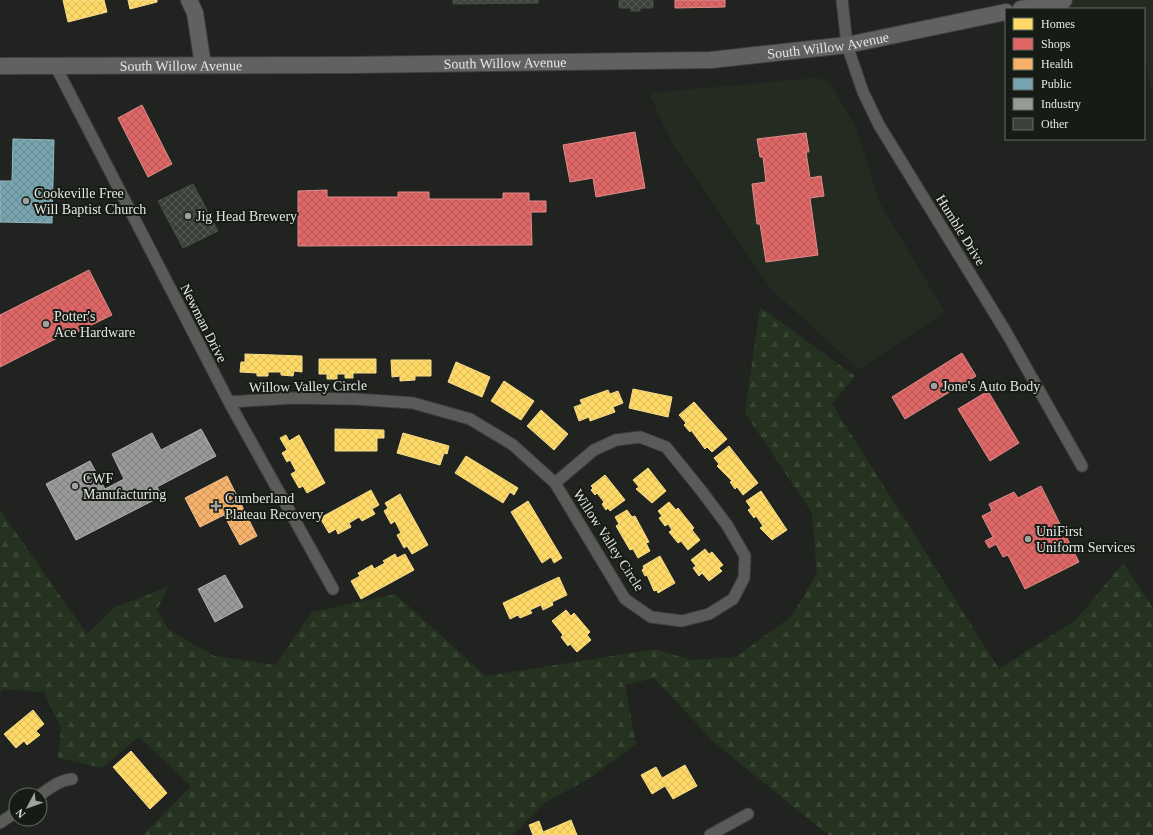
<svg xmlns="http://www.w3.org/2000/svg" width="1153" height="835" font-family="Georgia,serif">
<style>
.built{fill:#242b21}
.forest{fill:url(#forest-firs)}
.homes{fill:url(#homes-cross-hatch);stroke:#f7dd8b}
.shops{fill:url(#shops-cross-hatch);stroke:#e18c8b}
.health{fill:url(#health-cross-hatch);stroke:#f0c28f}
.public{fill:url(#public-cross-hatch);stroke:#97b8be}
.industry{fill:url(#industry-cross-hatch);stroke:#afb0af}
.building{fill:url(#building-cross-hatch);stroke:#4b4d4a}
.lines{fill:none;stroke-linecap:round;stroke-linejoin:round}
.street-casing{stroke:#3e403d;stroke-width:13}
.secondary-casing{stroke:#3e403d;stroke-width:18}
.street{stroke:#5a5b59;stroke-width:11}
.secondary{stroke:#626161;stroke-width:16}
.poi-dot{fill:#9fa29e;stroke:#171b15;stroke-width:1.5}
.labels{text-anchor:middle;stroke-width:4;stroke-linejoin:round;paint-order:stroke}
.street-label{font-size:14px;fill:#e3e6e2;stroke:#171b15}
.poi-label{font-size:14px;fill:#e3e6e2;stroke:#171b15;text-anchor:start}
</style>
<defs>
<pattern id="forest-firs" width="22" height="20" patternUnits="userSpaceOnUse"><rect width="22" height="20" fill="#24321f"/><path d="M5 1l3.5 6h-7zM16 11l3.5 6h-7z" fill="#394634"/></pattern>
<pattern id="homes-cross-hatch" width="8" height="8" patternUnits="userSpaceOnUse"><rect width="8" height="8" fill="#ffd966"/><path d="M0 0l8 8M0 8l8-8" fill="none" stroke="#dabb5f"/></pattern>
<pattern id="shops-cross-hatch" width="8" height="8" patternUnits="userSpaceOnUse"><rect width="8" height="8" fill="#e06666"/><path d="M0 0l8 8M0 8l8-8" fill="none" stroke="#b15c5c"/></pattern>
<pattern id="health-cross-hatch" width="8" height="8" patternUnits="userSpaceOnUse"><rect width="8" height="8" fill="#f6b26b"/><path d="M0 0l8 8M0 8l8-8" fill="none" stroke="#ca9761"/></pattern>
<pattern id="public-cross-hatch" width="8" height="8" patternUnits="userSpaceOnUse"><rect width="8" height="8" fill="#76a5af"/><path d="M0 0l8 8M0 8l8-8" fill="none" stroke="#67888f"/></pattern>
<pattern id="industry-cross-hatch" width="8" height="8" patternUnits="userSpaceOnUse"><rect width="8" height="8" fill="#999"/><path d="M0 0l8 8M0 8l8-8" fill="none" stroke="#808080"/></pattern>
<pattern id="building-cross-hatch" width="8" height="8" patternUnits="userSpaceOnUse"><rect width="8" height="8" fill="#3b4039"/><path d="M0 0l8 8M0 8l8-8" fill="none" stroke="#575c55"/></pattern>
</defs>
<rect width="100%" height="100%" fill="#212320"/>
<path class="built" d="M1032,0h121v98l-9,-41v-48h-109z
M816,78l8,2 7,5 25,43 24,75 65,109 -86,58 -89,-82 -99,-147 -22,-48z"/>
<path class="forest" d="M760,307l95,69 -23,28 167,265 77,-49 47,-57 30,45v227h-325l-113,-92 -61,-65 -29,7 11,59 -46,34 -46,25 -31,32h-370l48,-49 -52,-49 -37,31 -44,-10 3,-30 -17,-36 -41,-3 -3,4v-183l87,124 28,-27 53,-20 -11,23 12,20 45,26 62,9 36,-53 83,-18 91,82 169,-27 36,11 45,-3 56,-41 25,-43 -5,-60 -67,-100z"/>
<path class="homes" d="M63,0h41l3,12 -39,10z
M128,0h29v2l-27,7z
M245,354l57,2v16l-8,-1 -1,5 -12,-1v-3h-13v4h-11v-3l-17,-1 1,-10h4z
M319,359h57v14h-23v5h-8v-4h-8v5h-10v-5h-8z
M391,360h40v16h-16v4l-15,1v-5l-8,1z
M456,362l34,15 -8,20 -34,-15z
M504,381l30,20 -13,19 -30,-19z
M633,389l39,8 -4,20 -39,-9z
M608,390l2,4 8,-3 5,12 -10,4 2,5 -25,9 -1,-4 -10,4 -5,-14 8,-3 -2,-4z
M694,402l33,37 -15,13 -5,-5 -2,2 -14,-19 -1,2 -6,-7 2,-2 -7,-8z
M541,410l27,24 -14,16 -27,-24z
M335,429l49,1v8h-7v13h-42z
M403,433l46,13 -2,8 -3,-1 -4,12 -43,-12z
M286,435l3,6 10,-6 26,48 -18,10 -4,-7 -4,2 -8,-14 5,-3 -6,-11 -3,2 -5,-9 5,-3 -7,-12z
M729,446l29,37 -15,12 -6,-8 -2,2 -5,-7 2,-1 -15,-15 2,-2 -5,-6z
M466,456l52,32 -4,7 -4,-3 -7,11 -48,-30z
M648,468l18,23 -14,12 -16,-14 3,-2 -6,-7z
M605,475l20,25 -15,11 -2,-3 -2,2 -4,-6 2,-2 -7,-9 -2,2 -4,-5 2,-2 -2,-2z
M371,490l8,15 -7,4 3,5 -13,7 -3,-4 -10,6 2,4 -13,7 -2,-5 -7,4 -9,-15z
M761,491l26,39 -15,10 -12,-12 3,-2 -7,-10 -2,2 -6,-8 3,-2 -5,-7z
M400,494l28,51 -16,9 -5,-8 -3,2 -7,-13 4,-2 -6,-12 -4,3 -7,-13 4,-3 -3,-5z
M528,501l34,57 -8,5 -3,-6 -9,6 -31,-51z
M669,502l7,8 2,-2 16,20 -2,2 8,10 -12,10 -7,-9 -3,2 -9,-11 3,-2 -4,-6 -3,2 -6,-8 3,-2 -4,-5z
M627,510l5,7 3,-1 14,26 -3,1 4,8 -12,7 -5,-9 -3,1 -14,-24 3,-2 -4,-7z
M705,549l4,5 3,-2 11,13 -4,3 3,3 -13,10 -7,-8 -3,3 -6,-8 3,-2 -5,-6z
M395,554l2,4 8,-4 9,16 -53,29 -10,-18 9,-5 -2,-3 14,-8 2,4 11,-6 -2,-2z
M660,556l15,27 -17,10 -1,-3 -3,1 -7,-16 -2,1 -3,-6 2,-2 -1,-2z
M559,577l8,18 -15,7 1,3 -10,5 -2,-5 -11,5 2,3 -12,5 -2,-3 -8,4 -7,-16z
M566,610l5,6 3,-3 16,19 -3,3 4,5 -14,12 -7,-8 -2,2 -7,-9 2,-2 -11,-14z
M33,710l11,14 -8,7 4,4 -13,10 -3,-4 -8,7 -12,-14z
M131,751l36,42 -17,16 -37,-42z
M685,765l12,21 -24,13 -8,-13 -13,8 -11,-19 15,-8 6,11z
M571,820l6,15h-44l-4,-10 10,-4 4,11z"/>
<path class="shops" d="M675,0h50v7l-50,1z
M142,105l30,59 -24,13 -30,-59z
M635,132l10,56 -49,9 -3,-19 -23,4 -7,-37z
M806,133l3,19h-3l4,26 11,-2 3,20 -14,2 8,57 -52,7 -6,-38h-3l-5,-40 14,-2 -3,-25h-3l-3,-18z
M327,190v7h71v-5h31v7h74v-6h26v8h17v11h-15l1,33 -234,1v-55z
M89,270l23,45 -45,22 -2,-3 -65,33v-52z
M962,353l14,23 -71,43 -13,-22z
M988,391l31,52 -29,18 -32,-52z
M1041,486l38,76 -54,27 -17,-34 -5,2 -7,-13 -7,4 -4,-7 8,-4 -11,-21 10,-5 -3,-7 25,-12 4,6z"/>
<path class="health" d="M227,476l30,60 -17,9 -16,-30 -24,12 -15,-29z"/>
<path class="public" d="M13,139l41,1 -2,83 -52,-1v-41h12z"/>
<path class="industry" d="M201,429l15,27 -59,31 5,9 -86,44 -30,-56 44,-23 15,28 19,-10 -12,-25 40,-21 9,17z
M225,575l18,32 -28,15 -17,-33z"/>
<path class="building" d="M453,0h85v3l-85,1z
M619,0h34v8h-13v3h-9v-3h-12z
M193,184l25,47 -35,17 -25,-47z"/>
<g class="lines">
<defs>
<path id="street" d="M842,0l5,45 16,47 16,33 127,207 76,134
M56,67l173,335 104,187
M229,402l63,-4 63,1 58,4 57,16 43,26 42,38 70,116 26,18 31,4 27,-7 24,-15 11,-21 1,-22 -18,-31 -27,-36 -34,-42 -26,-10 -24,3 -22,10 -39,33
M40,795c10,-7 20,-15 32,-16
M0,823l16,-11
M710,835l38,-21"/>
<g id="secondary">
<path d="M189,0l6,13 8,52"/>
<path d="M1021,9l43,-9"/>
<path id="s1" d="M0,66l350,-1 361,-5 136,-15 159,-33"/>
</g>
</defs>
<use href="#street" class="street-casing"/>
<use href="#secondary" class="secondary-casing"/>
<use href="#street" class="street"/>
<use href="#secondary" class="secondary"/>
</g>
<g class="poi-dot">
<circle cx="26" cy="201" r="4"/>
<circle cx="188" cy="216" r="4"/>
<circle cx="46" cy="324" r="4"/>
<circle cx="934" cy="386" r="4"/>
<circle cx="75" cy="486" r="4"/>
<path d="M214 500h4v4h4v4h-4v4h-4v-4h-4v-4h4z"/>
<circle cx="1028" cy="539" r="4"/>
</g>
<g class="labels">
<g class="street-label">
<text dy="5" stroke="none"><textPath href="#s1" startOffset="829">South Willow Avenue</textPath></text>
<text dy="5" stroke="none"><textPath href="#s1" startOffset="505">South Willow Avenue</textPath></text>
<text dy="5" stroke="none"><textPath href="#s1" startOffset="181">South Willow Avenue</textPath></text>
<text transform="translate(961 230) rotate(58)" y="5">Humble Drive</text>
<text transform="translate(204 323) rotate(63)" y="5">Newman Drive</text>
<text transform="translate(308 386) rotate(-1)" y="5">Willow Valley Circle</text>
<text transform="translate(609 540) rotate(57)" y="5">Willow Valley Circle</text>
</g>
<g class="poi-label">
<text x="34" y="198">Cookeville Free<tspan x="34" dy="16">Will Baptist Church</tspan></text>
<text x="196" y="221">Jig Head Brewery</text>
<text x="54" y="321">Potter's<tspan x="54" dy="16">Ace Hardware</tspan></text>
<text x="942" y="391">Jone's Auto Body</text>
<text x="83" y="483">CWF<tspan x="83" dy="16">Manufacturing</tspan></text>
<text x="225" y="503">Cumberland<tspan x="225" dy="16">Plateau Recovery</tspan></text>
<text x="1036" y="536">UniFirst<tspan x="1036" dy="16">Uniform Services</tspan></text>
</g>
</g>
<rect x="1005" y="8" width="140" height="132" fill="#171b15" stroke="#696c67"/>
<rect x="1013" y="18" width="20" height="12" fill="#ffd966" stroke="#696c67"/>
<text x="1041" y="28" font-size="12" fill="#e3e6e2">Homes</text>
<rect x="1013" y="38" width="20" height="12" fill="#e06666" stroke="#696c67"/>
<text x="1041" y="48" font-size="12" fill="#e3e6e2">Shops</text>
<rect x="1013" y="58" width="20" height="12" fill="#f6b26b" stroke="#696c67"/>
<text x="1041" y="68" font-size="12" fill="#e3e6e2">Health</text>
<rect x="1013" y="78" width="20" height="12" fill="#76a5af" stroke="#696c67"/>
<text x="1041" y="88" font-size="12" fill="#e3e6e2">Public</text>
<rect x="1013" y="98" width="20" height="12" fill="#999999" stroke="#696c67"/>
<text x="1041" y="108" font-size="12" fill="#e3e6e2">Industry</text>
<rect x="1013" y="118" width="20" height="12" fill="#3b4039" stroke="#696c67"/>
<text x="1041" y="128" font-size="12" fill="#e3e6e2">Other</text>
<g transform="translate(28 807) rotate(229)"><circle r="19" fill="#171b15" stroke="#696c67"/>
<path d="M0-3L7 15L0 10L-7 15Z" fill="#9fa29e"/>
<text y="-6" font-size="11" font-weight="bold" text-anchor="middle" fill="#e3e6e2">N</text>
</g>
</svg>
